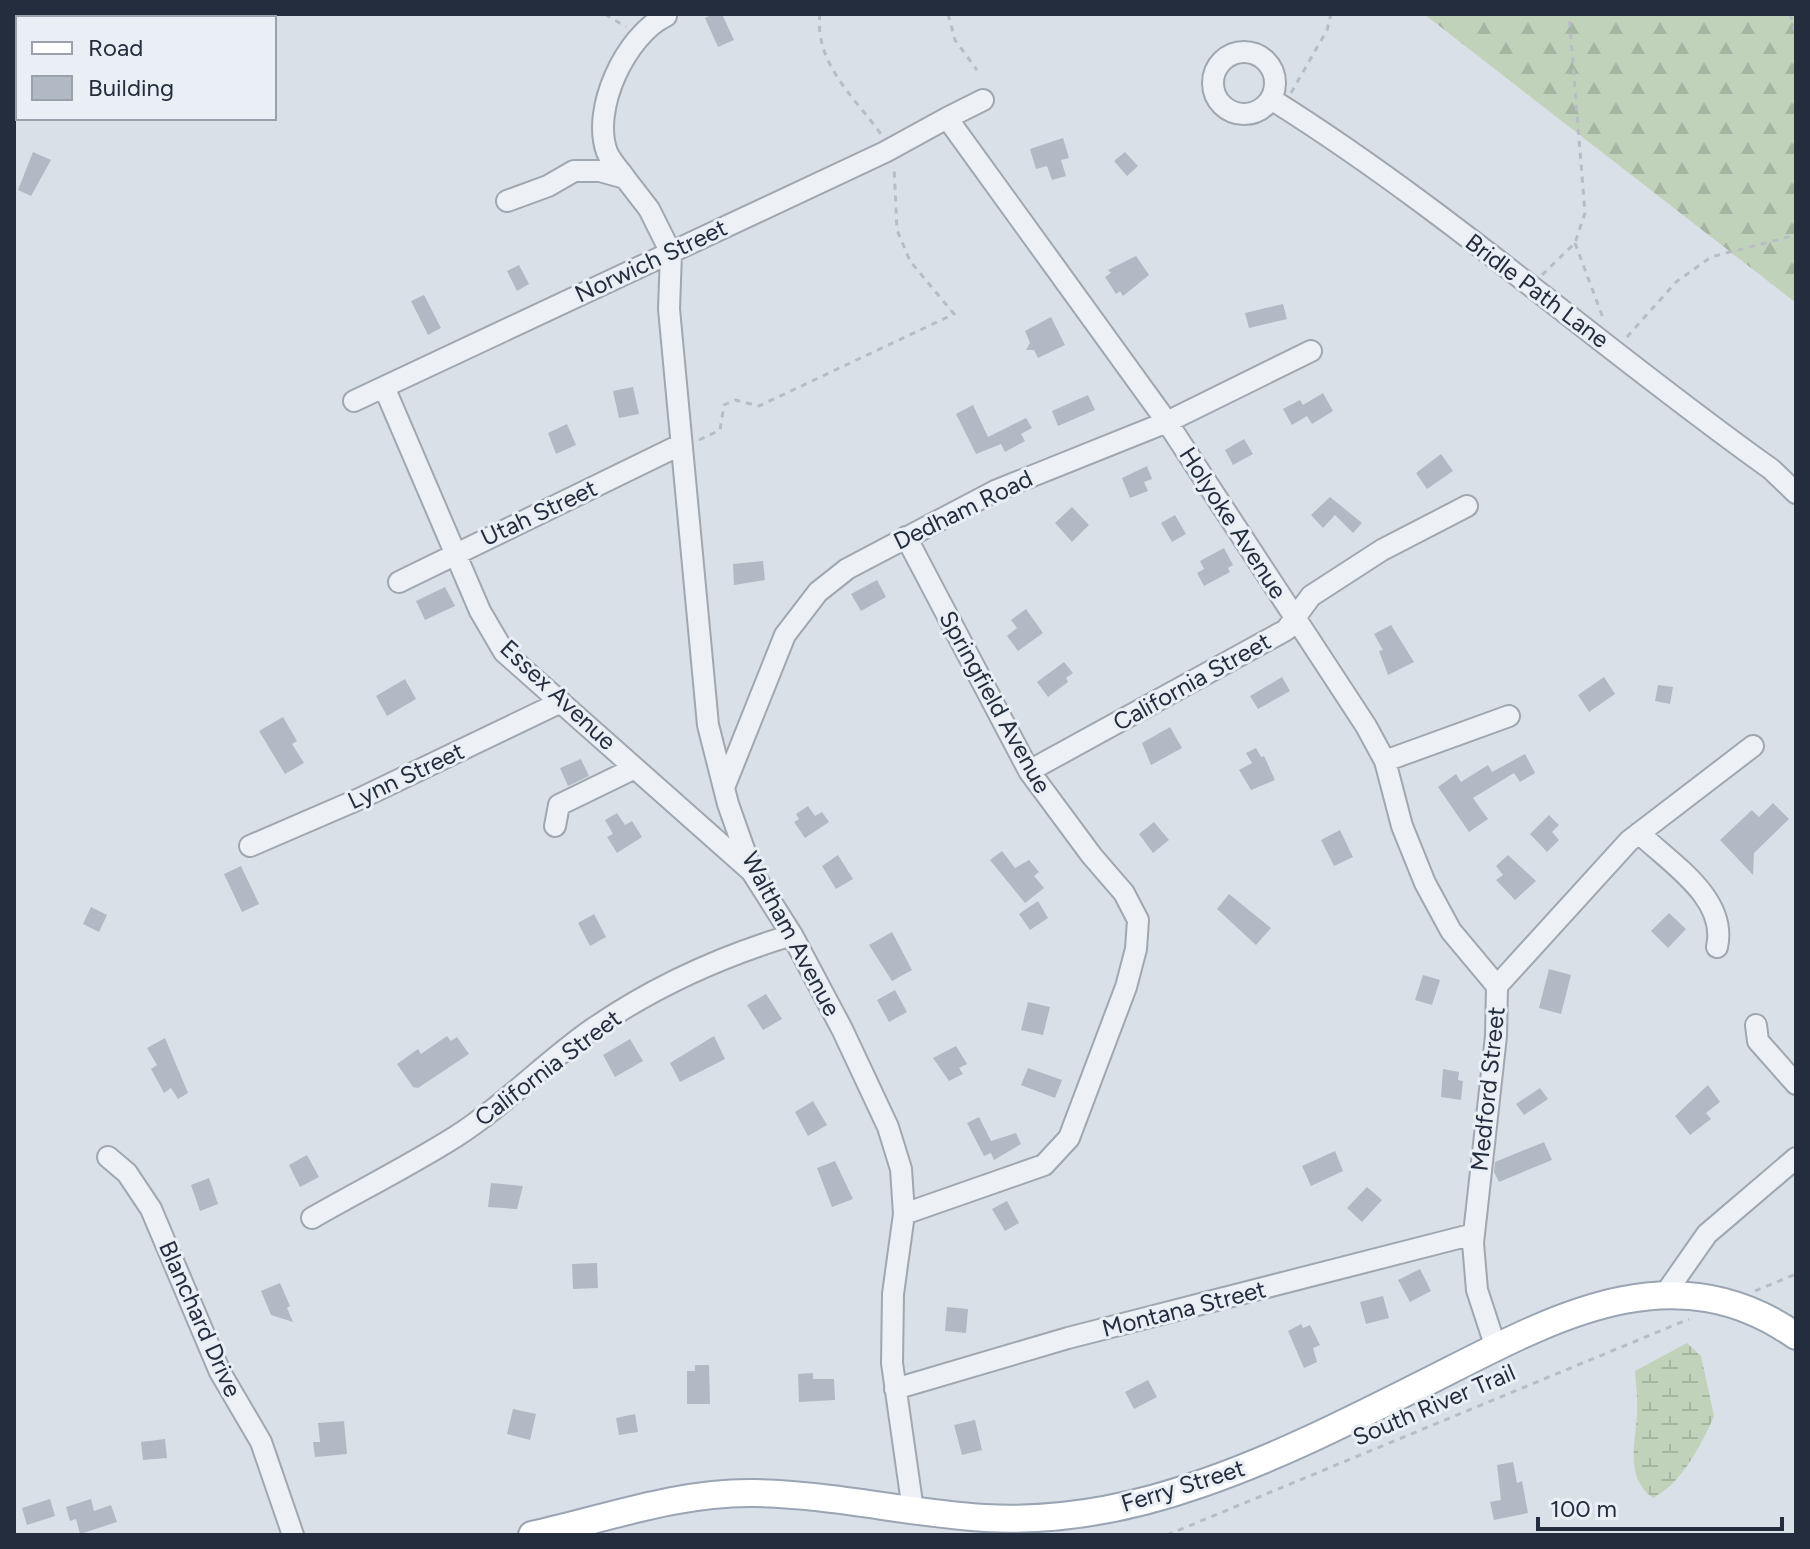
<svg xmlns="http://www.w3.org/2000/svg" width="1810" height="1549" font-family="Figtree,sans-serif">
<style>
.forest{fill:url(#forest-firs)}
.wetland{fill:url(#wetland-marsh)}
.building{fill:#b1b9c4}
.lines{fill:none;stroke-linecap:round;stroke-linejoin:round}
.minor-casing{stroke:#9fa7b1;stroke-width:24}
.major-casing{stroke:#99a4b4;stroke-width:30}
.path{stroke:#b8bdc5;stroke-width:3;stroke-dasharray:6 6;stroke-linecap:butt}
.minor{stroke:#edf0f5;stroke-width:20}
.major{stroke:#fff;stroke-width:26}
.labels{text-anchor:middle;stroke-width:6;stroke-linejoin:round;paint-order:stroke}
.street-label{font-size:24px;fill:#232d3e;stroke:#eaeef5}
</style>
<defs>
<pattern id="forest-firs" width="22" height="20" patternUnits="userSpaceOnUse" patternTransform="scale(2)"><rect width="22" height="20" fill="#c1d2bb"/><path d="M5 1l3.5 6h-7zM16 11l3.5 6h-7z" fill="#a6b5a2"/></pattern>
<pattern id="wetland-marsh" width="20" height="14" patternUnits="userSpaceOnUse" patternTransform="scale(2)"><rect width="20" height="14" fill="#c1d2bb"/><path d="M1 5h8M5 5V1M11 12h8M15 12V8" fill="none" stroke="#a6b5a2"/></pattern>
</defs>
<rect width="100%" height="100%" fill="#dae0e7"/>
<path class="forest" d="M1424,14h372v289l-32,-25z"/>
<path class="wetland" d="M1687,1343l14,13 13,60c-12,28 -33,68 -61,82 -28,-21 -18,-53 -16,-83 1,-15 -1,-29 -2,-44z"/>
<path class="building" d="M713,14h9l12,26 -16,7 -13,-29z
M1063,138l6,20 -8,2 5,16 -14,4 -5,-14 -11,3 -6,-20z
M33,152l18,8 -20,36 -13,-6z
M1125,152l13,14 -11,10 -13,-15z
M1136,256l13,19 -26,21 -3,-5 -4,3 -11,-17 6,-4 -3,-3z
M519,265l10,19 -12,7 -10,-20z
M424,295l17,33 -13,7 -17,-34z
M1283,304l4,15 -38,9 -4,-15z
M1051,317l14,28 -27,13 -4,-8h-8l4,-7 -5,-12z
M633,387l6,27 -20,4 -6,-27z
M1323,393l10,18 -21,13 -5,-8 -15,9 -9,-16 17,-9 3,5z
M1088,395l7,15 -37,16 -6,-15z
M973,405l15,32 38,-19 6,10 -11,6 4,7 -20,11 -4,-8 -25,10 -20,-40z
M567,424l9,21 -20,9 -8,-21z
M1244,439l9,15 -20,11 -8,-15z
M1441,454l12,17 -26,18 -11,-16z
M1147,466l5,13 -8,3 4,9 -18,7 -8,-20z
M1330,497l32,26 -9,10 -18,-18 -12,13 -12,-13z
M1072,507l17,18 -17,17 -17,-19z
M1175,515l11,19 -14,8 -11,-19z
M1224,548l9,17 -5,3 2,4 -26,14 -7,-13 7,-4 -4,-8z
M763,561l2,19 -31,5 -1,-21z
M877,580l9,17 -25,14 -10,-17z
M445,587l10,19 -30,14 -9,-19z
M1026,609l17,24 -25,18 -11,-15 10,-8 -6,-8z
M1391,625l23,37 -26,13 -9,-24 4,-1 -9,-16z
M1064,662l9,11 -7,5 2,4 -20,15 -11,-15z
M1282,677l8,14 -32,18 -8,-13z
M1604,677l11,17 -26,18 -11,-17z
M405,679l11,20 -29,17 -11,-20z
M1658,685l15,2 -3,17 -15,-3z
M283,717l14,24 -5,3 12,19 -19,11 -26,-43z
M1170,727l12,21 -31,17 -9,-22z
M1256,748l5,9 3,-1 11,24 -24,10 -12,-20 13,-7 -6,-10z
M1525,754l10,19 -15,9 -6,-9 -41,25 15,21 -19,13 -31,-45 18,-13 5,8 27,-17 4,7z
M581,759l8,17 -21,10 -8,-18z
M1773,803l16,16 -35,34 -1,22 -33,-35 32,-30 7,7z
M808,806l7,10 7,-4 7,10 -24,16 -11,-16 5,-3 -3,-5z
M617,813l8,12 7,-4 10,16 -25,16 -10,-16 6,-3 -8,-14z
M1549,815l10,10 -7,7 7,8 -12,12 -17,-18z
M1154,822l15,18 -16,13 -14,-19z
M1340,830l13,27 -19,9 -13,-26z
M1002,851l13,17 14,-8 10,12 -5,4 10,12 -19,15 -35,-43z
M838,855l15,24 -17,10 -14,-23z
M1508,855l28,26 -21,19 -19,-20 7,-5 -7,-9z
M241,866l18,38 -17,8 -18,-38z
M1229,894l42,34 -15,17 -39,-36z
M1038,901l10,17 -18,12 -11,-16z
M91,907l16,8 -8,17 -16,-8z
M1669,913l17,16 -18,19 -17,-17z
M594,914l12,23 -16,9 -12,-23z
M892,932l20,38 -20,11 -23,-36z
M1549,969l22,6 -10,39 -22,-6z
M1423,975l17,5 -8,25 -17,-5z
M895,990l12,22 -18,10 -12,-22z
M766,994l16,25 -19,11 -16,-25z
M1028,1002l22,5 -7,28 -22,-5z
M447,1036l4,5 6,-4 12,17 -51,34 -5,-1 -16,-23 21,-15 3,5z
M714,1036l11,23 -45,23 -10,-19z
M165,1038l23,55 -10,6 -7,-11 -7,5 -13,-24 6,-4 -10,-17z
M630,1039l13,22 -28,16 -12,-22z
M956,1046l11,18 -8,4 4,6 -14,7 -16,-23z
M1028,1068l34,12 -7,18 -34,-13z
M1443,1069l16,3 -1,8 5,1 -2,19 -20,-3z
M1708,1085l12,17 -14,11 5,6 -21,16 -15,-19z
M1540,1088l8,11 -24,16 -8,-11z
M813,1101l14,24 -19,11 -13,-24z
M979,1117l12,24 25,-8 5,11 -27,16 -3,-7 -7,3 -17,-33z
M1544,1142l8,18 -53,22 -5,-10 1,-10z
M1335,1151l8,20 -32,15 -9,-20z
M307,1155l12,22 -19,10 -11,-22z
M835,1161l18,38 -21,8 -15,-39z
M209,1178l9,26 -18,7 -9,-26z
M491,1183l32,3 -6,23 -29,-2z
M1367,1187l15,13 -20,22 -15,-14z
M1007,1201l12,22 -14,8 -13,-22z
M597,1263l1,25 -25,1 -1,-25z
M1420,1269l11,22 -21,11 -12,-22z
M280,1283l10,23 -3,2 6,14 -22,-7 -10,-24z
M1383,1296l6,22 -23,6 -6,-22z
M947,1307l21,2 -2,24 -21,-2z
M1301,1324l2,4 7,-3 10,20 -7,3 4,14 -13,6 -16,-37z
M695,1365h14l1,39h-23v-33h8z
M813,1373v6h21l1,21 -36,2 -1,-28z
M1148,1380l9,17 -23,12 -9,-17z
M513,1409l23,5 -6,26 -23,-6z
M635,1414l3,18 -19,3 -3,-17z
M975,1420l7,30 -20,5 -8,-30z
M344,1421l3,33 -32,3 -2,-15h7l-2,-19z
M165,1439l2,19 -24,2 -2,-18z
M1513,1462l4,21 5,-2 6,32 -34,7 -4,-18 11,-2 -4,-35z
M50,1499l5,17 -28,9 -5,-17z
M91,1499l3,12 17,-6 6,17 -37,12 -4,-15 -6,2 -4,-14z"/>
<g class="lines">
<defs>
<path id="minor" d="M1213 83a31 31 0 1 1 62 0a31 31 0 1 1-62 0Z
M1271,99c176,110 331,250 500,370l25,24
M983,100l-36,18 220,304 199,304 19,35 17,65 23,57 26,48 46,55
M625,178c-6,-9 -14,-16 -18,-26 -16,-43 19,-117 59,-136
M507,201l41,-15 26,-15h26l25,7 24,31 22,44 -2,56 39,416 20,79 24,68 40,63 50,94 46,98 13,42 3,45 -11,80 -1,69 21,147
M384,387l96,224 24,41 246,218
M354,401l531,-249 62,-34
M399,582l281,-137
M1385,761l124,-45
M1029,771l257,-141 25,-34 71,-46 85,-44
M725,785l60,-150 33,-43 29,-23 148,-78 172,-69 144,-71
M555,826l4,-21 76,-37
M1639,833c31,30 89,65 78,114
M250,846l109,-47 202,-97
M1756,1025l2,16 38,43
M108,1157l19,16 24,36 69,163 41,70 32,93
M904,1214l140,-49 25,-27 57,-151 10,-38 2,-29 -14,-27 -32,-37 -63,-85 -123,-234
M312,1218c47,-27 97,-52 143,-81 50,-32 91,-76 139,-109 61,-42 128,-72 198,-93
M1665,1294l42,-60 89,-76
M1496,1348l-19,-58 -4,-47 23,-207 1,-50 132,-145 124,-95
M895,1389l173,-51 406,-104"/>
<path id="major" d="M532,1535c73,-16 145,-43 221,-42 78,1 154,20 232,25 72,4 147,-10 215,-34 76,-26 147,-62 219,-98 121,-60 248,-141 377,-50"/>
</defs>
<use href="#minor" class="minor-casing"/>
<use href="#major" class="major-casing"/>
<path class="path" d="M605,14l21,13
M820,14c-6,49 35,84 61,120
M948,14l7,26 22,30
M1790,14l6,21
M1291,93l36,-63 4,-16
M1575,243l28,75
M1542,275l33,-32 10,-30 -16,-199
M1627,337l49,-55 35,-25 85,-22
M699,440l21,-10 4,-25 11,-5 24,6 195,-92 -44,-53 -13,-31 -3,-64
M1755,1291l41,-17
M1167,1535l522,-216"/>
<use href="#minor" class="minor"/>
<use href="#major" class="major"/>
</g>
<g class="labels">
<g class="street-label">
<text transform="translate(651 261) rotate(-25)" y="8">Norwich Street</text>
<text transform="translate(1537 291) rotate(37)" y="8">Bridle Path Lane</text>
<text transform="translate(963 510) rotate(-26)" y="8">Dedham Road</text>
<text transform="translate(539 513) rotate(-25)" y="8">Utah Street</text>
<text transform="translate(1233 523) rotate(57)" y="8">Holyoke Avenue</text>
<text transform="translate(1192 682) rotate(-29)" y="8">California Street</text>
<text transform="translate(558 695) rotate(43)" y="8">Essex Avenue</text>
<text transform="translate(995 702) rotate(61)" y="8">Springfield Avenue</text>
<text transform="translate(406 776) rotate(-25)" y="8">Lynn Street</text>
<text transform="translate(791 934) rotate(62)" y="8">Waltham Avenue</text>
<text transform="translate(548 1068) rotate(-37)" y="8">California Street</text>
<text transform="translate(1488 1089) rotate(-84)" y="8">Medford Street</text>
<text transform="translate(1184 1309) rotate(-14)" y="8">Montana Street</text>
<text transform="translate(200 1319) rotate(66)" y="8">Blanchard Drive</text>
<text transform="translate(1434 1405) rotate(-23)" y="8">South River Trail</text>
<text transform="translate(1183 1486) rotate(-17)" y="8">Ferry Street</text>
</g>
</g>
<rect width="1810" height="1549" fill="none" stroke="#232d3e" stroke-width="32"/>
<rect x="16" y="16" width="260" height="104" fill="#eaeef5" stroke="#9aa1ac" stroke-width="2"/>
<rect x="32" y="42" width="40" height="12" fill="#ffffff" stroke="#9aa1ac" stroke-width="2"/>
<text x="88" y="56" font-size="24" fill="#232d3e">Road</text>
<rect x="32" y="76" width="40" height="24" fill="#b1b9c4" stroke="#9aa1ac" stroke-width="2"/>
<text x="88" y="96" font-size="24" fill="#232d3e">Building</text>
<path d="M1538 1517v12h244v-12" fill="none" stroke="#232d3e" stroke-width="4"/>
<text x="1550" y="1517" font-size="24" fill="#232d3e" stroke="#eaeef5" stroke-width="6" paint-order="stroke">100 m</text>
</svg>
